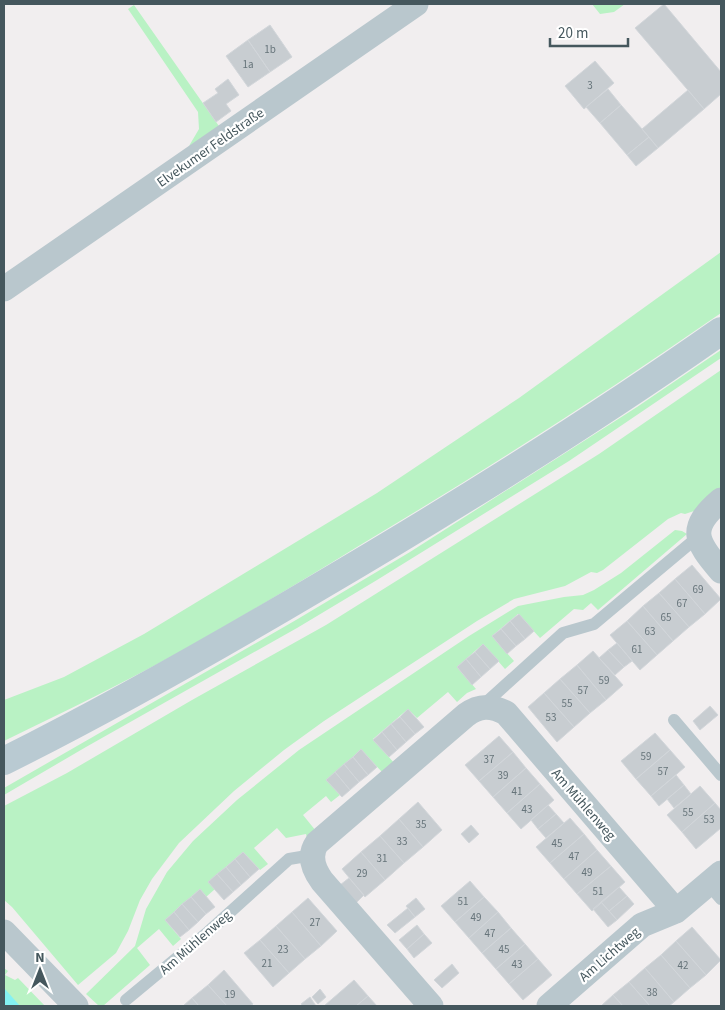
<svg xmlns="http://www.w3.org/2000/svg" width="725" height="1010" font-family="'Source Sans 3',sans-serif">
<style>
.green{fill:#b9f2c4}
.water{fill:#84f1f2}
.building{fill:#c8cdd1;stroke:#d2d6da}
.lines{fill:none;stroke-linecap:round;stroke-linejoin:round}
.lane{stroke:#b9c7cd;stroke-width:12}
.street{stroke:#b9c7cd;stroke-width:25}
.secondary{stroke:#b9cad2;stroke-width:28}
.labels{text-anchor:middle;stroke-width:4.5;stroke-linejoin:round;paint-order:stroke}
.number-label{font-size:11px;fill:#66747a}
.street-label{font-size:14px;fill:#45575d;stroke:#fff}
</style>
<rect width="100%" height="100%" fill="#f1eeef"/>
<path class="green" d="M592,4h33l-11,8 -14,2z
M134,5l87,124 -32,17 10,-17 -1,-17 -70,-103z
M721,252v61c-118,82 -240,160 -364,234 -57,35 -115,70 -174,103 -58,32 -119,62 -179,91v-41l60,-23 80,-43 233,-141 142,-95z
M721,350v8l-152,103 -192,119 -80,48 -211,119 -82,48v-7l292,-168 114,-68 227,-145z
M721,370v119l-24,21 -12,4 -4,-1 -13,6 -65,51 -6,3 -6,-1 -26,14 -51,13 -37,22 -153,100 -40,29 -50,41 -55,52 -27,36 -12,21 -12,31 -12,22 -38,32 -66,-78 -8,-7v-94l63,-33 125,-73 134,-75 273,-171z
M675,530l7,1 5,3 -89,76 -7,-7 -8,7 -9,-1 -34,29 -22,-24 -26,22 22,25 -9,8 -22,-25 -26,23 19,22 -9,4 -10,9 -9,-10 -31,26 -9,-9 -35,30 22,25 -12,9 -22,-23 -34,30 13,15 -9,7 -5,-6 -23,19 13,16 -9,7 -1,-4 -20,4 -9,-10 -23,20 14,16 -8,6 -17,-18 -17,15 -11,22 -9,8 -6,-8 -35,31 16,19 -8,7 -14,-17 -22,19 13,17 -47,41h-4l-13,-12 49,-48 11,-37 21,-37 26,-31 44,-41 62,-50 170,-114 39,-24 10,-6 46,-9 19,-2 11,-5 27,-17z
M4,968l4,3 -3,4 10,5 3,-2 27,28h-41z"/>
<path class="water" d="M4,989h1l15,17h-16z"/>
<path class="building" d="M664,4l57,68v22l-17,15 -69,-81z
M270,25l22,32 -22,15 -22,-32z
M248,40l22,32 -22,15 -22,-31z
M595,61l19,22 -30,26 -19,-23z
M228,79l11,16 -13,9 5,7 -15,11 -13,-19 15,-10 -3,-4z
M608,89l13,16 -21,18 -14,-16z
M688,90l16,19 -46,39 -16,-19z
M621,105l28,32 -22,18 -27,-32z
M649,137l9,11 -22,18 -9,-11z
M692,565l29,34 -16,15 -30,-35z
M675,579l30,35 -16,13 -30,-34z
M659,593l30,34 -16,14 -30,-35z
M643,606l30,35 -16,14 -30,-34z
M519,614l15,17 -9,8 -15,-18z
M510,621l15,18 -9,7 -15,-17z
M627,621l30,34 -17,15 -30,-35z
M501,629l15,17 -9,8 -15,-18z
M617,643l15,18 -8,6 -16,-17z
M483,644l16,17 -9,8 -15,-17z
M608,650l16,17 -9,8 -16,-17z
M593,651l30,34 -17,15 -29,-35z
M475,652l15,17 -9,8 -15,-18z
M466,659l15,18 -9,8 -15,-18z
M577,665l29,35 -16,13 -30,-34z
M560,679l30,34 -16,14 -30,-34z
M544,693l30,34 -17,15 -29,-35z
M710,706l8,9 -18,15 -7,-9z
M408,709l16,18 -9,7 -15,-17z
M400,717l15,17 -9,8 -15,-18z
M391,724l15,18 -9,8 -15,-18z
M382,732l15,18 -8,7 -16,-17z
M655,733l15,17 -34,29 -15,-18z
M499,736l14,16 -34,29 -14,-16z
M361,749l16,18 -9,8 -15,-18z
M670,750l15,17 -34,29 -15,-17z
M513,752l13,16 -33,29 -14,-16z
M353,757l15,18 -9,7 -15,-18z
M344,764l15,18 -9,8 -15,-18z
M526,768l14,16 -33,29 -14,-16z
M335,772l15,18 -8,7 -16,-17z
M676,775l8,10 -25,21 -8,-10z
M540,784l14,16 -33,29 -14,-16z
M684,785l7,9 -17,14 -7,-9z
M700,786l15,17 -33,29 -15,-17z
M418,802l24,28 -19,17 -24,-28z
M715,803l6,7v18l-25,21 -14,-17z
M548,805l8,9 -18,15 -7,-9z
M556,814l8,9 -18,15 -8,-9z
M570,818l14,16 -34,29 -14,-16z
M399,819l24,28 -19,16 -24,-27z
M471,825l8,9 -10,9 -8,-9z
M584,834l13,16 -33,29 -14,-16z
M380,836l24,27 -19,17 -24,-28z
M597,850l14,16 -34,28 -13,-15z
M243,852l16,17 -9,8 -15,-18z
M361,852l24,28 -20,17 -23,-28z
M235,859l15,18 -9,8 -15,-18z
M611,866l14,16 -33,29 -15,-17z
M226,867l15,18 -8,7 -16,-18z
M217,874l16,18 -9,8 -16,-18z
M349,878l15,17 -8,8 -16,-18z
M470,881l14,16 -29,25 -14,-16z
M619,887l8,9 -18,15 -8,-9z
M200,889l15,18 -9,7 -15,-17z
M627,896l7,8 -17,16 -8,-9z
M191,897l15,17 -8,8 -16,-18z
M484,897l14,15 -29,26 -14,-16z
M308,898l29,33 -16,15 -29,-34z
M416,898l9,11 -10,8 -9,-11z
M601,902l16,18 -9,7 -15,-18z
M182,904l16,18 -9,8 -15,-18z
M408,908l7,9 -20,16 -8,-8z
M174,912l15,18 -9,7 -15,-17z
M292,912l29,34 -16,13 -29,-33z
M498,912l13,16 -29,25 -13,-15z
M417,925l7,9 -17,15 -8,-9z
M276,926l29,33 -16,14 -29,-33z
M692,927l29,33 -15,15 -30,-34z
M511,928l14,16 -29,25 -14,-16z
M424,934l8,9 -18,15 -7,-9z
M260,940l29,33 -16,14 -29,-34z
M676,941l30,34 -16,13 -29,-33z
M525,944l13,15 -29,25 -13,-15z
M661,955l29,33 -16,14 -29,-34z
M538,959l14,16 -29,25 -14,-16z
M452,964l7,9 -17,15 -8,-8z
M645,968l29,34 -5,4h-19l-21,-24z
M224,970l29,34 -3,2h-23l-19,-21z
M354,980l14,16 -12,10h-32z
M629,982l21,24h-27l-10,-11z
M208,985l19,21h-28l-7,-8z
M320,989l6,8 -8,7 -6,-7z
M613,995l10,11h-22z
M368,996l9,10h-21z
M310,997l6,9h-13l-2,-2z
M192,998l7,8h-16z"/>
<g class="lines">
<path class="lane" d="M486,707l4,-8 73,-66 31,-9 105,-88
M674,720l47,55
M708,884l13,15
M126,1000l82,-68 81,-73 24,-4"/>
<path class="street" d="M4,289l412,-285
M721,500c-33,28 -26,41 0,71
M4,932l72,74
M431,1006l-109,-125c-8,-11 -14,-25 -5,-38l149,-128c13,-10 25,-10 40,-2l170,198
M549,1006l93,-81 34,-14 45,-38"/>
<path class="secondary" d="M4,761c106,-53 210,-112 313,-173 138,-81 273,-165 404,-257"/>
</g>
<g class="labels">
<g class="number-label">
<text x="270" y="53">1b</text>
<text x="248" y="68">1a</text>
<text x="590" y="89">3</text>
<text x="698" y="593">69</text>
<text x="682" y="607">67</text>
<text x="666" y="621">65</text>
<text x="650" y="635">63</text>
<text x="637" y="653">61</text>
<text x="604" y="684">59</text>
<text x="583" y="694">57</text>
<text x="567" y="707">55</text>
<text x="551" y="721">53</text>
<text x="646" y="760">59</text>
<text x="489" y="763">37</text>
<text x="663" y="775">57</text>
<text x="503" y="779">39</text>
<text x="517" y="795">41</text>
<text x="527" y="813">43</text>
<text x="688" y="816">55</text>
<text x="709" y="823">53</text>
<text x="421" y="828">35</text>
<text x="402" y="845">33</text>
<text x="557" y="847">45</text>
<text x="574" y="860">47</text>
<text x="382" y="862">31</text>
<text x="587" y="876">49</text>
<text x="362" y="877">29</text>
<text x="598" y="895">51</text>
<text x="463" y="905">51</text>
<text x="476" y="921">49</text>
<text x="315" y="926">27</text>
<text x="490" y="937">47</text>
<text x="283" y="953">23</text>
<text x="504" y="953">45</text>
<text x="267" y="967">21</text>
<text x="517" y="968">43</text>
<text x="683" y="969">42</text>
<text x="652" y="996">38</text>
<text x="230" y="998">19</text>
</g>
<g class="street-label">
<text transform="translate(210 147) rotate(-35)" y="5">Elvekumer Feldstraße</text>
<text transform="translate(584 804) rotate(49)" y="5">Am Mühlenweg</text>
<text transform="translate(195 942) rotate(-41)" y="5">Am Mühlenweg</text>
<text transform="translate(609 954) rotate(-41)" y="5">Am Lichtweg</text>
</g>
</g>
<rect width="725" height="1010" fill="none" stroke="#45575d" stroke-width="10"/>
<g transform="translate(40 970)" stroke="#ffffff" stroke-width="4" paint-order="stroke">
<path d="M0-4L9 19L0 12L-9 19Z" fill="#45575d"/>
<text y="-8" font-size="14" font-weight="bold" text-anchor="middle" fill="#45575d">N</text>
</g>
<path d="M550 38v8h78v-8" fill="none" stroke="#45575d" stroke-width="2.5"/>
<text x="558" y="38" font-size="15" fill="#45575d" stroke="#ffffff" stroke-width="4" paint-order="stroke">20 m</text>
</svg>
